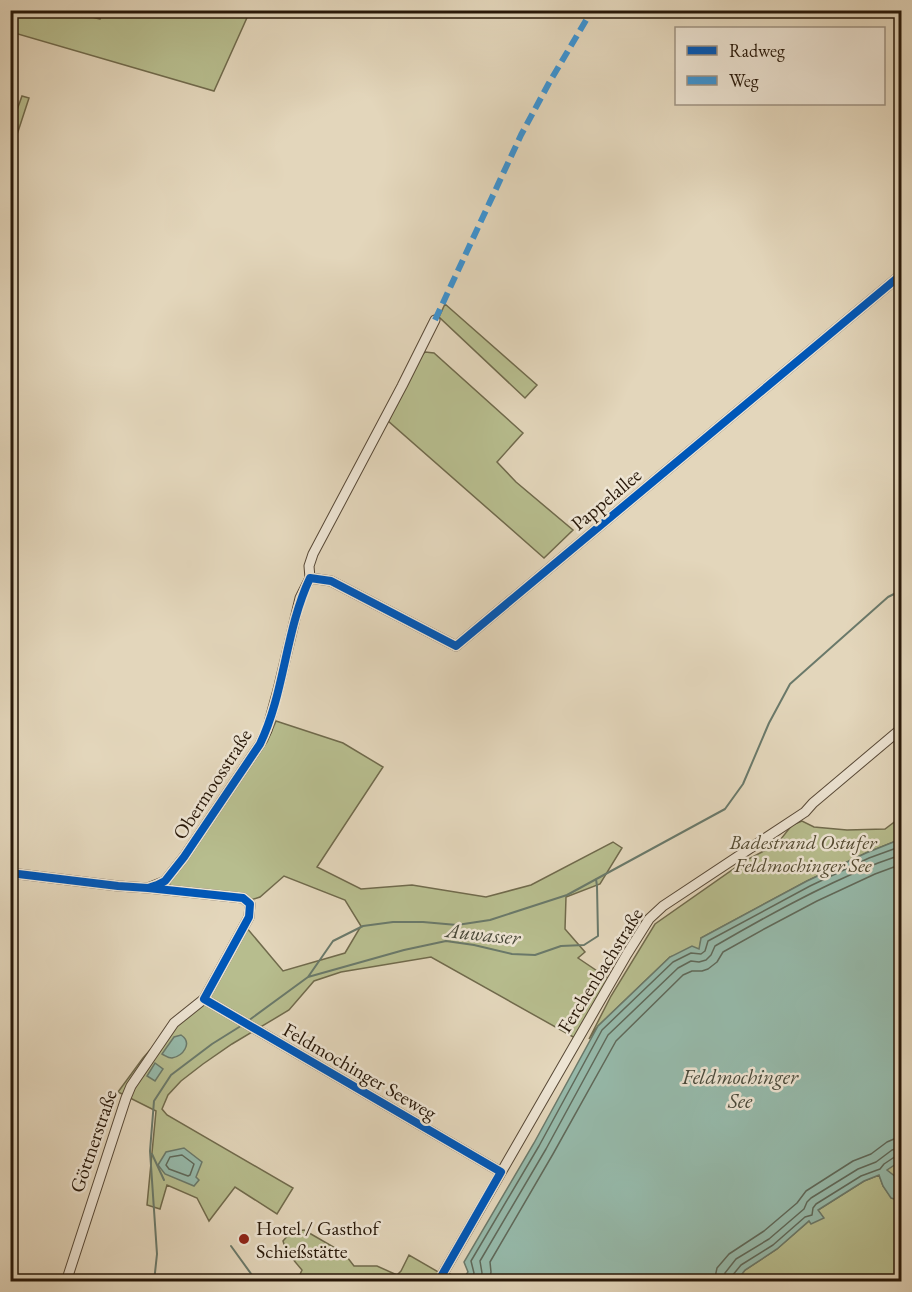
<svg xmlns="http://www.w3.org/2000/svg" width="912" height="1292" font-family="'EB Garamond',serif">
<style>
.green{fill:#b7bd8e;stroke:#706a4c;stroke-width:1.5}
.water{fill:#96baab;stroke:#6a796a;stroke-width:1.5}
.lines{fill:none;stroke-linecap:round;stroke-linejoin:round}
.shore{stroke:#5f695a;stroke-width:1.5}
.stream{stroke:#6a796a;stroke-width:2}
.minor-casing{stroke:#574836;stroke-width:11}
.minor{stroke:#ede4d3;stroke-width:9}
.quiet{stroke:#3c93d2;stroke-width:6;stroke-dasharray:12 6;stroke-linecap:butt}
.cycleway-casing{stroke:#ede4d3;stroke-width:11}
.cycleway{stroke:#0057b8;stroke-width:8}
.poi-dot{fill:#8f2418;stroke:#ede4d3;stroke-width:2}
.labels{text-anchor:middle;stroke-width:5;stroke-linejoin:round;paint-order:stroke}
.street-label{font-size:20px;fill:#281809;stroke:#ede4d3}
.park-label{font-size:20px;font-style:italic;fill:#534a31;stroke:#ede4d3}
.poi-label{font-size:20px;fill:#281809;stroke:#ede4d3;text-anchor:start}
.water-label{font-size:21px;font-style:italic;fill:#49493a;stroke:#ede4d3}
</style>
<rect width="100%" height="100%" fill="#e3d6bb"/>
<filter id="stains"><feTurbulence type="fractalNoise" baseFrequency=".00333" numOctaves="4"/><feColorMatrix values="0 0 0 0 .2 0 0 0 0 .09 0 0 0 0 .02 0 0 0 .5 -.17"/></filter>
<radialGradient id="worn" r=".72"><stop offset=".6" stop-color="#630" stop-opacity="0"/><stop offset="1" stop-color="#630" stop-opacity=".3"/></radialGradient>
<path class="green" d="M10,11h59l31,8 3,-8h147l-36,80 -203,-59z
M22,96l7,2 -18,55v-32h2z
M445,304l92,81 -12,13 -86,-81z
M425,352l9,1 89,80 -26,29 19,20 57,48 -29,28 -157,-138 33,-63z
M276,721l67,22 40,24 -66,100 44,22 51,-4 74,12 45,-12 82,-43 9,6 -22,36 -34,13 -1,32 20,23 -7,6 31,21 -34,59 -144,-81 -90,15 -27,9 -25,29 -57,34 -29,20 -22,17 -13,14 -6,14 5,6 126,73 -16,26 -42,-27 -26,34 -12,-23 -30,-13 -7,24 -13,-4 9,-94 -38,-19 25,-34 30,-34 31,-25 42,-72 37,44 62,-18 16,-27 -16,-26 -61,-24 -24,21 -12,4 -78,-14 -1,-6 42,-57 56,-82z
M901,817v22l-35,14 -59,28 -106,57 -1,11 -30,8 -72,69 -9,13 22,-43 44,-72 90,-63 32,-17 15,-19 10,-4 12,6 33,3 38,-1z
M901,1160v21l-15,-11z
M879,1175l4,11 8,11 10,4v80l-177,1 12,-2 3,-2 6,-8 32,-21 32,-28 14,-3 -5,-8 46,-29z
M304,1230l40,23 10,13h23l20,9 4,-4 8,-16 31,18 10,1 5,3 -1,5 -157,-1 5,-11 -16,-19 -3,-10 8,-9z"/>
<path class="water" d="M901,839l1,321 -15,10 14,11v20l-10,-3 -8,-12 -4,-11 -15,6 -46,29 6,8 -13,6 -2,-3 -32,28 -32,21 -6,8 -3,2 -12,2 -261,-1v-2l5,-7 -4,-10 70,-119 64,-117 72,-69 22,-11 7,3 2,-11 106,-57 59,-28z
M181,1035c12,8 2,21 -9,23 -4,0 -6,-2 -10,-4l12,-17z
M155,1063l8,6 -8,12 -8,-5z
M184,1148l18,14 -6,15 3,3 -5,6 -29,-12 -7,-9 8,-13z"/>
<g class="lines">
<path class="shore" d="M182,1155l12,9 -4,11 -2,1 -19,-7 -3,-4 4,-8z
M469,1282l5,-9 -3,-12 68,-115 63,-116 71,-68 18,-9 10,1 4,-3 3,-10 102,-55 59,-28 33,-12
M478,1282l4,-9 -2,-12 66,-112 62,-114 70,-67 13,-7 8,1 7,-2 5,-5 4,-9c50,-29 102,-58 156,-80 10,-5 21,-7 31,-12
M489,1282l2,-10 -1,-10 63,-108 63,-113 67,-66 9,-4h10l6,-2 9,-7 6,-10 43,-24 51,-27 58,-27 27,-10
M714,1282l3,-14 12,-14 35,-23 33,-28 9,-12 47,-30 18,-7 16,-12 7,-3 8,-1
M723,1282l2,-9 11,-14 33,-20 35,-30 3,-7 4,-4 47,-29 18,-7 16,-12 10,-3
M731,1282l1,-6 9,-11 32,-20 32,-28 7,-2 1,-7 3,-4 45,-28 19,-7 4,-5 12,-8 6,-1"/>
<path class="stream" d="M308,977l96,-27 42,-9 28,4 38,9 23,1 26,-9 23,-1 14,-9 -1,-50 -1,-7
M248,1021l60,-44 25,-36 30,-15 30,-4h30l34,3 33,-5 77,-25 158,-86 18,-25 26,-61 21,-39 98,-87 14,-7
M152,1154l12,26
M231,1246l26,36
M154,1282l3,-28 -7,-103 4,-50 17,-26 41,-31 32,-20"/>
<defs>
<path id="minor" d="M310,578l21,3 125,65 446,-372
M10,873l108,13 30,2 95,10 7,6 -1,13 -45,82 -30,24 -43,63 -5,12 -60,184
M150,887l15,-6 19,-24 76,-113 7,-14 11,-40 22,-92 10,-20 -1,-12 4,-12 89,-168 33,-66
M204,999l297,173
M438,1282l189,-328 22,-35 14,-13 142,-94 8,-9 89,-75"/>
</defs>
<use href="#minor" class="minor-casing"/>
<use href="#minor" class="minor"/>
<path class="quiet" d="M435,320l86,-185 28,-52 43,-73"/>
<defs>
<path id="cycleway" d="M10,873l108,13 30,2 95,10 7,6 -1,13 -45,82 297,173 -63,110
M148,888l9,-3 8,-4 19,-24 76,-113c25,-52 25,-113 50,-166l21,3 125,65 446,-372"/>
</defs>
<use href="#cycleway" class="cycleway-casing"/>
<use href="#cycleway" class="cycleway"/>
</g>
<circle class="poi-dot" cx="244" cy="1239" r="6"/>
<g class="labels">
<g class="street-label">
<text transform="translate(606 499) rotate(-40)" y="7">Pappelallee</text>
<text transform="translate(212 784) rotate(-57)" y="7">Obermoosstraße</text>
<text transform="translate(600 970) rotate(-58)" y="7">Ferchenbachstraße</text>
<text transform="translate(360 1071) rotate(30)" y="7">Feldmochinger Seeweg</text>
<text transform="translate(93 1141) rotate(-71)" y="7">Göttnerstraße</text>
</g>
<g class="park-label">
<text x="803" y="849">Badestrand Ostufer<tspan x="803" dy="23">Feldmochinger See</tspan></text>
</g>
<g class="poi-label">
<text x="256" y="1235">Hotel / Gasthof<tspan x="256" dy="23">Schießstätte</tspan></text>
</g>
<g class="water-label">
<text transform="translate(483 934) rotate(6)" y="7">Auwasser</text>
<text x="740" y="1084">Feldmochinger<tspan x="740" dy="24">See</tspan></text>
</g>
</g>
<rect width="912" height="1292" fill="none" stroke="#e3d6bb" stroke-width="36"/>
<rect x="12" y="12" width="888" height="1268" fill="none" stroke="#281809" stroke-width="3"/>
<rect x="18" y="18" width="876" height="1256" fill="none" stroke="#281809" stroke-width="1.5"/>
<rect x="675" y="27" width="210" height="78" fill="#ede4d3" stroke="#9e9282" stroke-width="1.5"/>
<rect x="687" y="46" width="30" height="9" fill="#0057b8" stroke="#9e9282" stroke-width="1.5"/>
<text x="729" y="57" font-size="18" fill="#281809">Radweg</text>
<rect x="687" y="76" width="30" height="9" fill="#3c93d2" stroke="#9e9282" stroke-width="1.5"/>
<text x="729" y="87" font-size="18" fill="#281809">Weg</text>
<rect width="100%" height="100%" filter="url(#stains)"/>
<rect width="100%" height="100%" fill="url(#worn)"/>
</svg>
